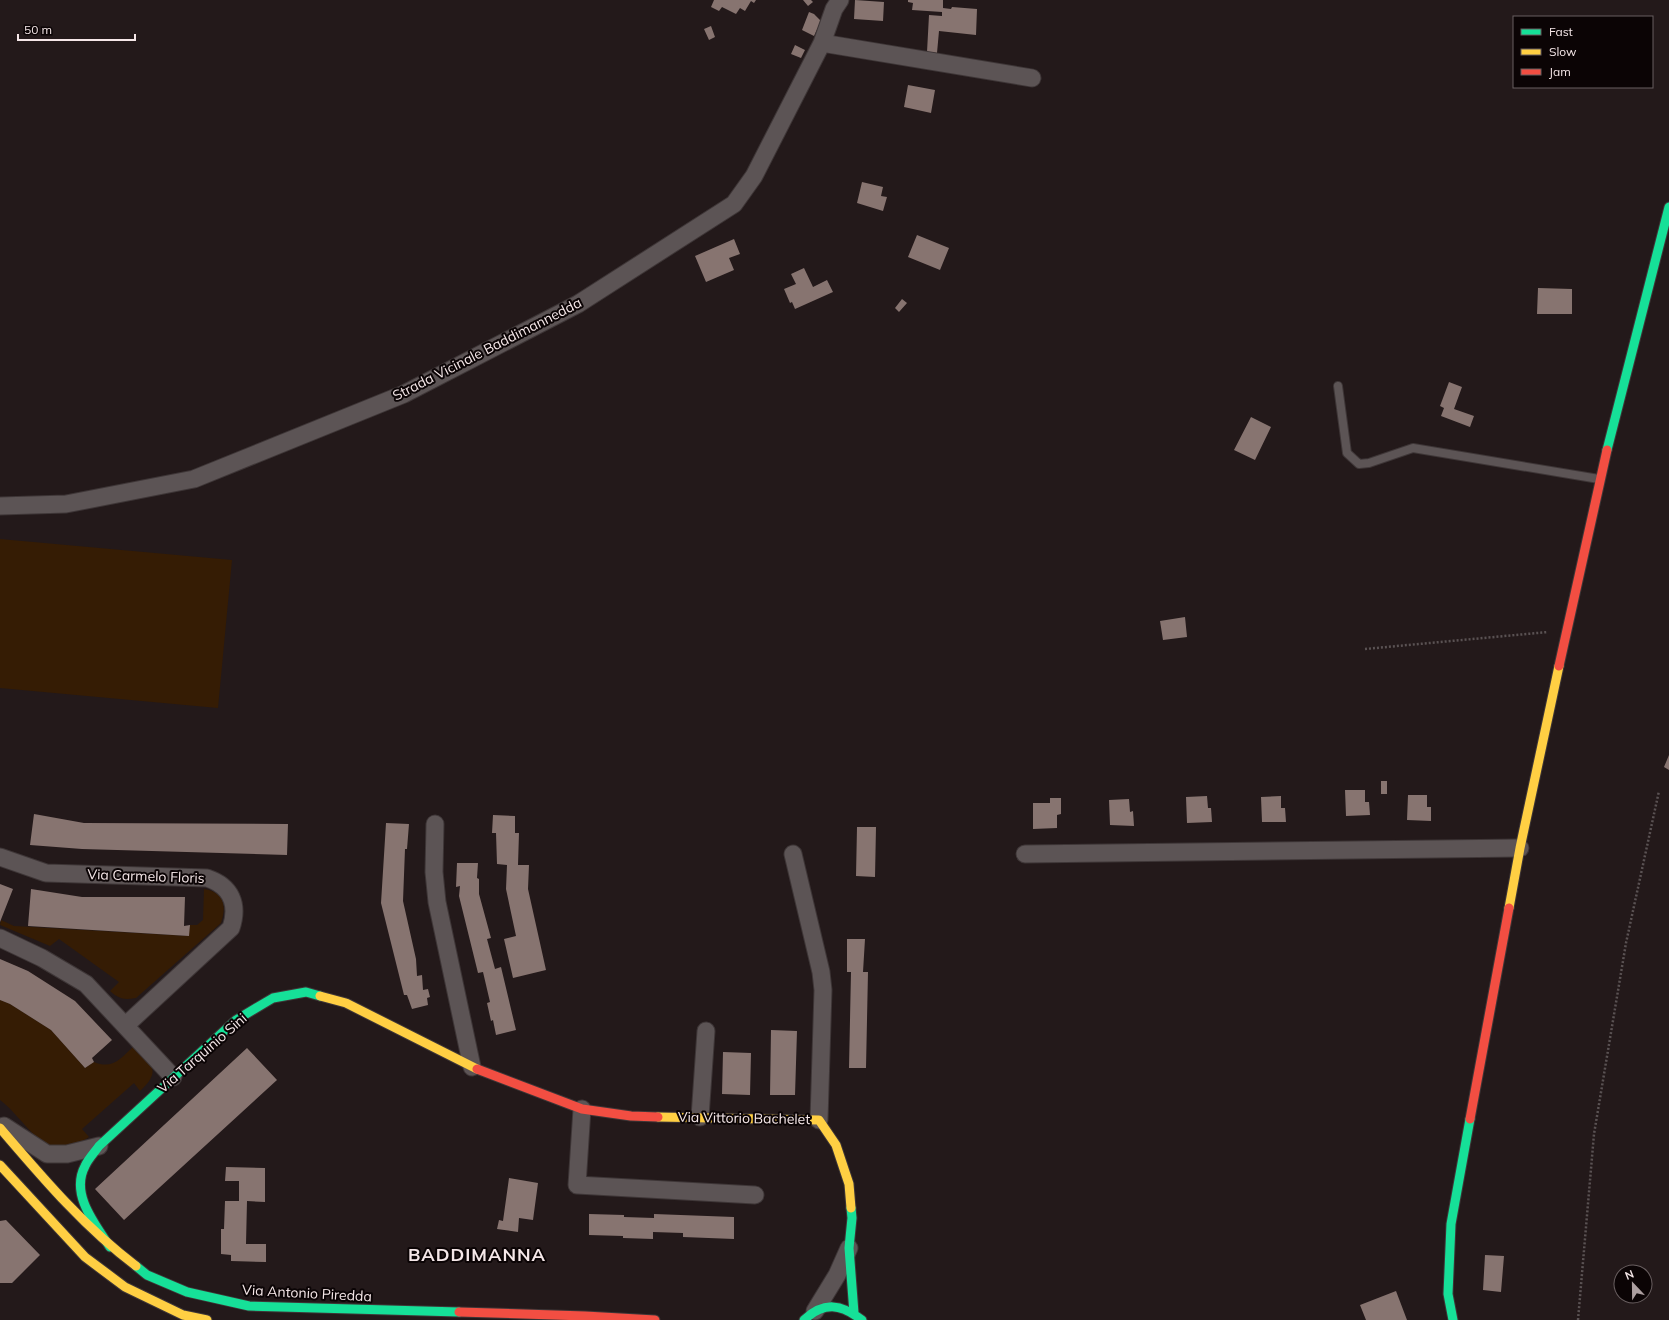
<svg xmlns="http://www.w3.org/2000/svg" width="1669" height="1320" font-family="Mulish,sans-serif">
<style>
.green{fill:#351c04}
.building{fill:#877470}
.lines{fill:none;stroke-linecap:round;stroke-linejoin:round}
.lane-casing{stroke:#3e3637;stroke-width:10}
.street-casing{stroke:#3e3637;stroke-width:19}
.fast-casing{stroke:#3e3637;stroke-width:11}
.slow-casing{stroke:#3e3637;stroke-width:11}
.jam-casing{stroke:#3e3637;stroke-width:11}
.path{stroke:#5a5253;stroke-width:2.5;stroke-dasharray:2 2;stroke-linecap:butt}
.lane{stroke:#5c5455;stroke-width:8}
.street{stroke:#5c5455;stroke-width:17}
.fast{stroke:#16e098;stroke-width:9}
.slow{stroke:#ffcf43;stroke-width:9}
.jam{stroke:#f24e42;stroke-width:9}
.labels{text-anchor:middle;stroke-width:4;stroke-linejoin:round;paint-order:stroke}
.street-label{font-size:14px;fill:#f5e7e8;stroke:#0b0405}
.district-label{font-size:18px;font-weight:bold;letter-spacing:1px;fill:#f5e7e8;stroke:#0b0405}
</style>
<rect width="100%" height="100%" fill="#23191a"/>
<path class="green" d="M0,539l232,21 -14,148 -218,-20z
M204,889c20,3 23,16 17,34l-85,75c-12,2 -17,1 -26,-7l9,-9 -60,-43 -9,7 -50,-21 1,-5 13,6 174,10 2,-11h7l6,-5z
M0,1000l10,4 41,26 34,38 9,-6c19,8 27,-4 40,-16 18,17 28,25 6,45l-6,-8 -52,46 7,8c-45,31 -60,-15 -89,-37z"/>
<path class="building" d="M714,0h42l-2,3 -3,-2 -6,10 -5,-3 -4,6 -14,-7 -3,4 -8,-4z
M803,0h8l2,2 -5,4z
M855,0l29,2 -1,19 -29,-2z
M908,0h35v8l8,1 1,-2 25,2 -1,26 -37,-4 -2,22 -10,-1 2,-37 13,1v-4l-30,-2 1,-7 -5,-1z
M809,12l5,2 7,7 -7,15 -12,-6z
M711,26l4,11 -6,3 -5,-11z
M795,45l10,5 -4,8 -10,-4z
M908,85l27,5 -4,23 -27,-6z
M862,182l21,5 -2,9 6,1 -4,14 -26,-8z
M917,235l32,13 -9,22 -32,-13z
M734,239l6,15 -11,4 5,12 -28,12 -11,-26z
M804,268l9,19 14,-7 6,12 -38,17 -3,-7 -2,1 -6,-14 12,-5 -5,-10z
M1538,288l34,1v25h-35z
M902,299l5,4 -8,9 -4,-4z
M1449,382l13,5 -8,22 20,7 -4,11 -29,-11 3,-8 -4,-2z
M1251,417l20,10 -16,33 -21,-10z
M1185,617l2,20 -24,3 -3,-19z
M1669,755v15l-5,-3z
M1381,781h6v13h-6z
M1345,790h20v12h4l1,13 -24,1z
M1408,795h19v12h4v14l-24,-1z
M1207,796l1,12h3l1,14 -25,1 -1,-26z
M1281,796v12h4l1,14h-24l-1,-25z
M1050,798h11v16l-4,1v13l-24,1v-26h17z
M1129,799l1,13 3,-1 1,15 -24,-1 -1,-25z
M34,814l50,9 204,1 -1,31 -205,-6 -52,-4z
M493,815l22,1v17h4l-1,32h11l-1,24 18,81 -33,8 -9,-39 12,-3 -10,-47 1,-24 -10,-1 -1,-31h-4z
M386,823l23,1 -2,25h-2l-2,52 13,58 1,17 5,-1 1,15 5,-1 2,8 -3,1 1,7 -16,4 -5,-14h-3l-23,-92z
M857,827h19l-1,50 -19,-1z
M457,863h21l-1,15 2,1v15l12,44 -4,1 8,30 6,-2 15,63 -20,5 -3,-15 -2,1 -4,-18 3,-1 -7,-30 -5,1 -19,-77 1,-10 -4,1z
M0,884l13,5 -13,33z
M31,889l51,8h103l-1,29 6,-1 -1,11 -161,-10z
M847,939h18l-2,33h5l-2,96h-17l2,-96h-4z
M0,959l28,12 47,30 37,39 -20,18 2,4 -9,6 -34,-38 -41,-26 -10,-4z
M771,1030l26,1 -2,64h-25z
M247,1048l30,32 -153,140 -29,-31z
M723,1052l28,1 -1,42 -28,-1z
M226,1167l39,1v34l-18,-1 -1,43h20v18l-35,-1v-6l-10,-1v-25h3l1,-28h14v-20h-14z
M509,1178l29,5 -5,37 -14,-2 -1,14 -21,-3 2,-9 4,1z
M589,1214l35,1v2l30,1v-4l80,3v22l-51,-2v-4l-30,-1v7l-30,-1v-2l-34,-1z
M6,1220l34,35 -28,28h-12v-62z
M1485,1255l19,1 -3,36 -18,-2z
M1396,1291l11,29h-41l-6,-15z"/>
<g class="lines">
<defs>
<path id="lane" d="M1338,386l9,67 12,11 10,-1 44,-15 186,31"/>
<path id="street" d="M822,43l210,35
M0,506l66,-2 128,-25 210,-85 174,-90 156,-100 20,-28 68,-133 12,-34 6,-9
M435,824l-1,48 3,30 35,165
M793,854l28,118 2,18 -4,130
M1025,854l495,-6
M0,857l46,16 161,5c24,8 32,26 24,50l-105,97
M0,938l42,20 44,26 87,93
M582,1109l-5,76 178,10
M700,1117l6,-86
M4,1126l43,28h20l32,-8
M815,1311l22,-36 12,-27"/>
<path id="fast" d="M1607,450l62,-243
M851,1208l1,10 -3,30 5,65
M110,1247c-15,-23 -40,-53 -25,-81 3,-7 9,-13 14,-20l137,-126 37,-22 33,-6 14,4
M136,1266l11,9 40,17 62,14 210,6
M804,1320c20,-19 37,-16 58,0
M1453,1320l-5,-26 3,-70 19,-105"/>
<path id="slow" d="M1509,908l11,-60 39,-182
M320,996l26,7 131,66
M658,1117l161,3 17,25 13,39 2,24
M0,1128c42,49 84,99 136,138
M0,1165l85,92 40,30 58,28 24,5"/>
<path id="jam" d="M1559,666l48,-216
M477,1069l105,40 49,7 27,1
M1470,1119l39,-211
M459,1312l126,4 70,4"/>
</defs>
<use href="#lane" class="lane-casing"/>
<use href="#street" class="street-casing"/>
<use href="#fast" class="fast-casing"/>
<use href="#slow" class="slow-casing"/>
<use href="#jam" class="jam-casing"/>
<path class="path" d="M1365,649l183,-17
M1578,1320l16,-186 32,-191 33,-152"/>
<use href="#lane" class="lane"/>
<use href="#street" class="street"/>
<use href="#fast" class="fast"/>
<use href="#slow" class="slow"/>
<use href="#jam" class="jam"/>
</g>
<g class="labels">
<g class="street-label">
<text transform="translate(487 349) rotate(-27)" y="5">Strada Vicinale Baddimannedda</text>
<text transform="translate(146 876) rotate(2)" y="5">Via Carmelo Floris</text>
<text transform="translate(202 1053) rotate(-41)" y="5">Via Tarquinio Sini</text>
<text transform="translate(744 1118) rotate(1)" y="5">Via Vittorio Bachelet</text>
<text transform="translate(307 1293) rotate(3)" y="5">Via Antonio Piredda</text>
</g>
<g class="district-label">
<text x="477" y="1261">BADDIMANNA</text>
</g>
</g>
<rect x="1513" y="16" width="140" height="72" fill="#0b0405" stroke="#695f60"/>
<rect x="1521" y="29" width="20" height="6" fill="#16e098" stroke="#695f60"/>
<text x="1549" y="36" font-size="12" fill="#f5e7e8">Fast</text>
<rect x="1521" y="49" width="20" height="6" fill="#ffcf43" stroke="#695f60"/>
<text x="1549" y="56" font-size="12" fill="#f5e7e8">Slow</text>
<rect x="1521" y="69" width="20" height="6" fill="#f24e42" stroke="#695f60"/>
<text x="1549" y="76" font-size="12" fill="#f5e7e8">Jam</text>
<g transform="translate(1633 1284) rotate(338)"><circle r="19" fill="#0b0405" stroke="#695f60"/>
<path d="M0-3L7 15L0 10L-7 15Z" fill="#ac9fa0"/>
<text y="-6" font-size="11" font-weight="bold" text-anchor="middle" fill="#f5e7e8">N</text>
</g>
<path d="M18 34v6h117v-6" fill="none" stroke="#f5e7e8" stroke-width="2"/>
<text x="24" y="34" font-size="12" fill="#f5e7e8" stroke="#0b0405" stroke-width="3" paint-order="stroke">50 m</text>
</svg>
